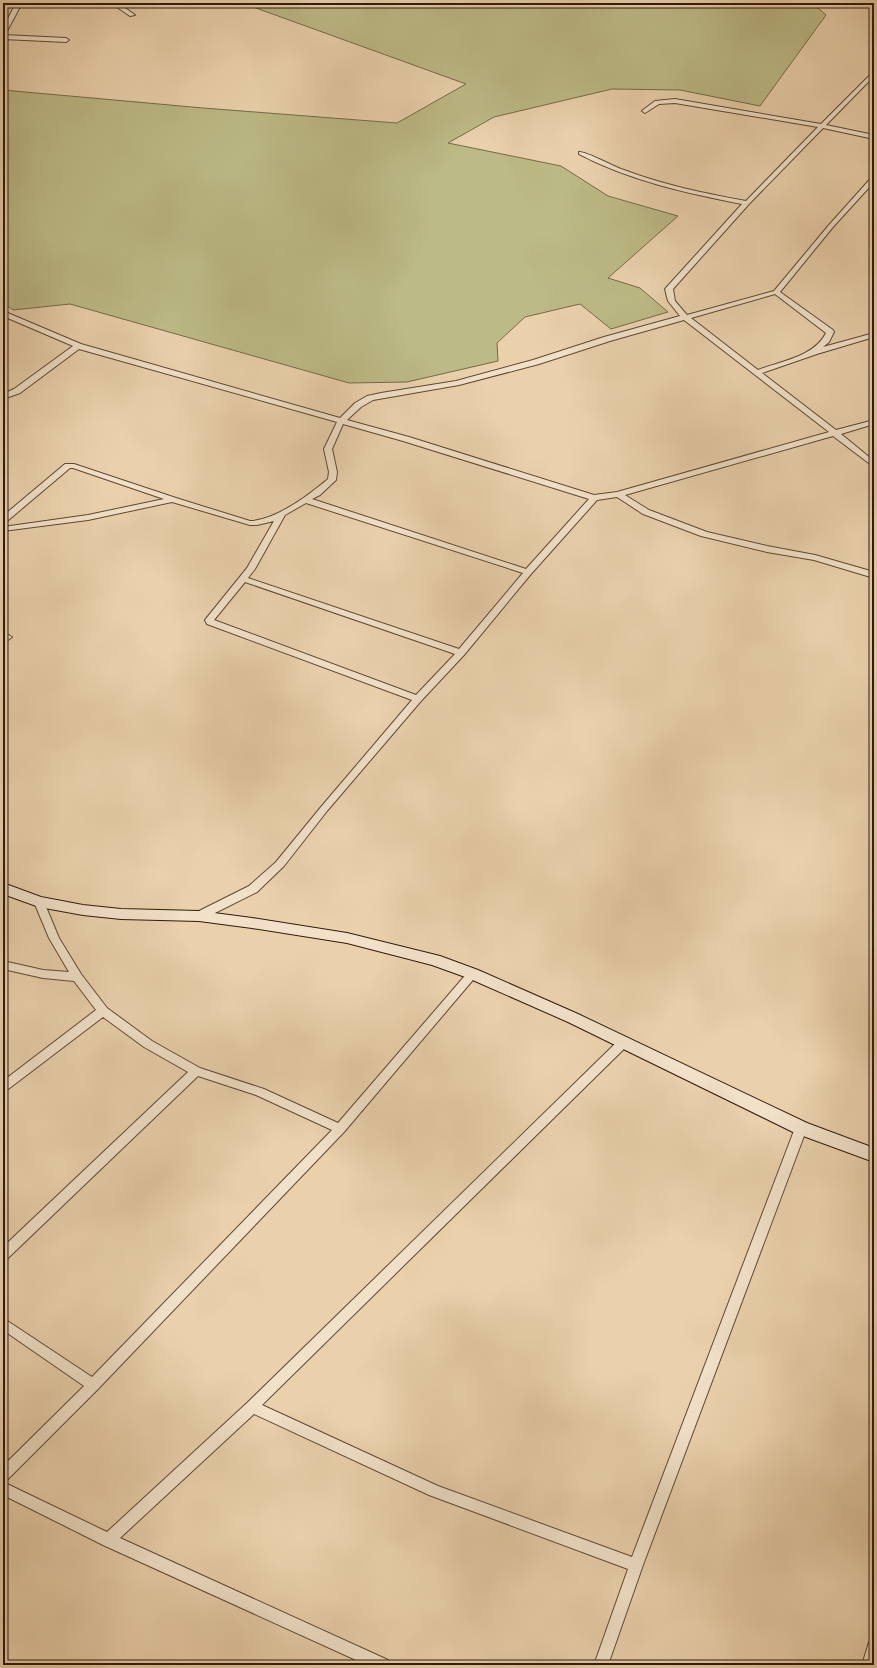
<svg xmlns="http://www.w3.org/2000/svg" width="877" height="1668" font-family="'Old Standard TT',serif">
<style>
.green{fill:#bcba86;stroke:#766a4a}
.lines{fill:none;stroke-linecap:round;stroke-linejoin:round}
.minor-casing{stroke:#5e4836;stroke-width:2}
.secondary-casing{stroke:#2f1a0e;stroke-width:2}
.minor{fill:#f1e1c9;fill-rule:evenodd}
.secondary{fill:#f1e1c9;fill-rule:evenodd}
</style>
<rect width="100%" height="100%" fill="#ead1ac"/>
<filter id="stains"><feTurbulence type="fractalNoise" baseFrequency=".005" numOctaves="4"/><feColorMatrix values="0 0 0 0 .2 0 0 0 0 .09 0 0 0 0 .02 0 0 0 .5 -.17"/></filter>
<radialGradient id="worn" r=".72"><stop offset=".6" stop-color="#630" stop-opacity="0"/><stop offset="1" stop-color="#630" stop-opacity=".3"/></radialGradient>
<path class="green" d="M242,3h570l14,12 -66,91 -80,-16 -68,-1 -118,28 -46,26 113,23 47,30 70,20 -70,62 32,10 28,24 -57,17 -31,-25 -55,13 -28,26 1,18 -91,21 -58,1 -279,-79 -57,6 -10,-7v-213l200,18 194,15 69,-39z"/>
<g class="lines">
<defs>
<path id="minor" d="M16,3h6l-16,30 -3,2v-7z
M111,3h7l17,12 -5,1z
M3,35l63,3 3,2 -3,2 -63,-3z
M874,71v5l-48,49 48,10v4l-51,-11 -74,76 -76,85 2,12 12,14 87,-24 55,-66 43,-48 2,-1v6l-41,45 -53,65 53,38 1,2 -5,10 -6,5 51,-14v4l-57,17 -55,19 74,57 38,-10v4l-33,10 33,27v6l-41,-31 -208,59 24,15 58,22 60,14 48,9 59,17v6l-60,-18 -47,-8 -66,-16 -58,-22 -26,-17 -20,3 -66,74 -67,81 -43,46 -94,110 -43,55 -27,26 -54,27h-8l-1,-3 1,-3 54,-27 27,-24 45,-55 91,-107 -205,-76 -2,-4 42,-52 27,-47 -17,4h-7l-78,-23 -84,18 -85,11v-4l85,-12 76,-16 -91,-31h-3l-64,54h-3v-6l62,-52h9l102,34 74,23c26,-1 59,-26 78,-42l1,-7 -5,-23 13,-27 -258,-73 -59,44 -17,6v-5l11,-5 59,-43 -70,-30v-5l78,33 259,74 15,-15 12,-7 14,-3 75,-12 77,-21 71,-23 76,-21 -12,-15 -3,-12 77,-85c-56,-11 -111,-23 -163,-50v-2c7,-1 35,15 45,18 39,15 80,23 122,31l72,-74 -143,-24 -16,1 -14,9 -3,-2 1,-1 12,-9 20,-2 146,25zM775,294l51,39c-12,24 -45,28 -68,37l-67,-52zM684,320l145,112 -212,60 -23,3 -185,-58 -62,-17 14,-13 12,-7 86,-15 80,-21 71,-23zM343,424l60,17 186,58 -63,70 -214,-70 8,-4 16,-15 1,-8 -5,-23zM306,503l217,70 -64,76 -211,-71 7,-9 30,-54zM245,582l210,72 -39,41 -202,-75z
M3,632l9,5 -4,3 -5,-2z
M39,898l4,1 1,3 15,36 22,36 26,34 45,33 48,27 64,21 74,34 131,-152h8l1,3 -134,158 -246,257 -90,90 -5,2v-15l81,-80 -81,-56v-12l89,59 240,-247 -76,-35 -58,-19 -191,183 -4,1v-13l185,-175 -44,-25 -41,-30 -96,73 -4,1v-10l93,-71 -22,-29 -31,-3 -40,-9v-8l40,9 26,2 -20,-34 -15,-36 1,-3z
M624,1038l4,1 2,3 -2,3 -366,360 176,81 194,71 163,-429 2,-3 4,-2 4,2 2,3 -164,437 -35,100h-14l34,-96 -199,-74 -175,-81 -134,124 268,122 2,5h-23l-264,-120 -100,-50v-13l104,50 140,-129 373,-364z
M874,1640v25h-12l7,-23z"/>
<path id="secondary" d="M3,883l38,14 42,8 38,4 78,2 53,7 95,15 93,23 38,14 100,44 229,109 67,25v14l-79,-29 -227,-111 -100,-44 -36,-13 -85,-22 -95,-15 -53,-7 -78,-2 -38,-4 -44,-8 -36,-13z"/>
</defs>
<use href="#minor" class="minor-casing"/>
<use href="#secondary" class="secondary-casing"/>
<use href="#minor" class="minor"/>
<use href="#secondary" class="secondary"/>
</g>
<rect width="877" height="1668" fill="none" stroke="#ead1ac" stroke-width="16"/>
<rect x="4" y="4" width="869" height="1660" fill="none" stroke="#2f1a0e" stroke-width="2"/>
<rect x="8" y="8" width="861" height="1652" fill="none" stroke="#2f1a0e"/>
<rect width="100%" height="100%" filter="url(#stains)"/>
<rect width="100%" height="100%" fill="url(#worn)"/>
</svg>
